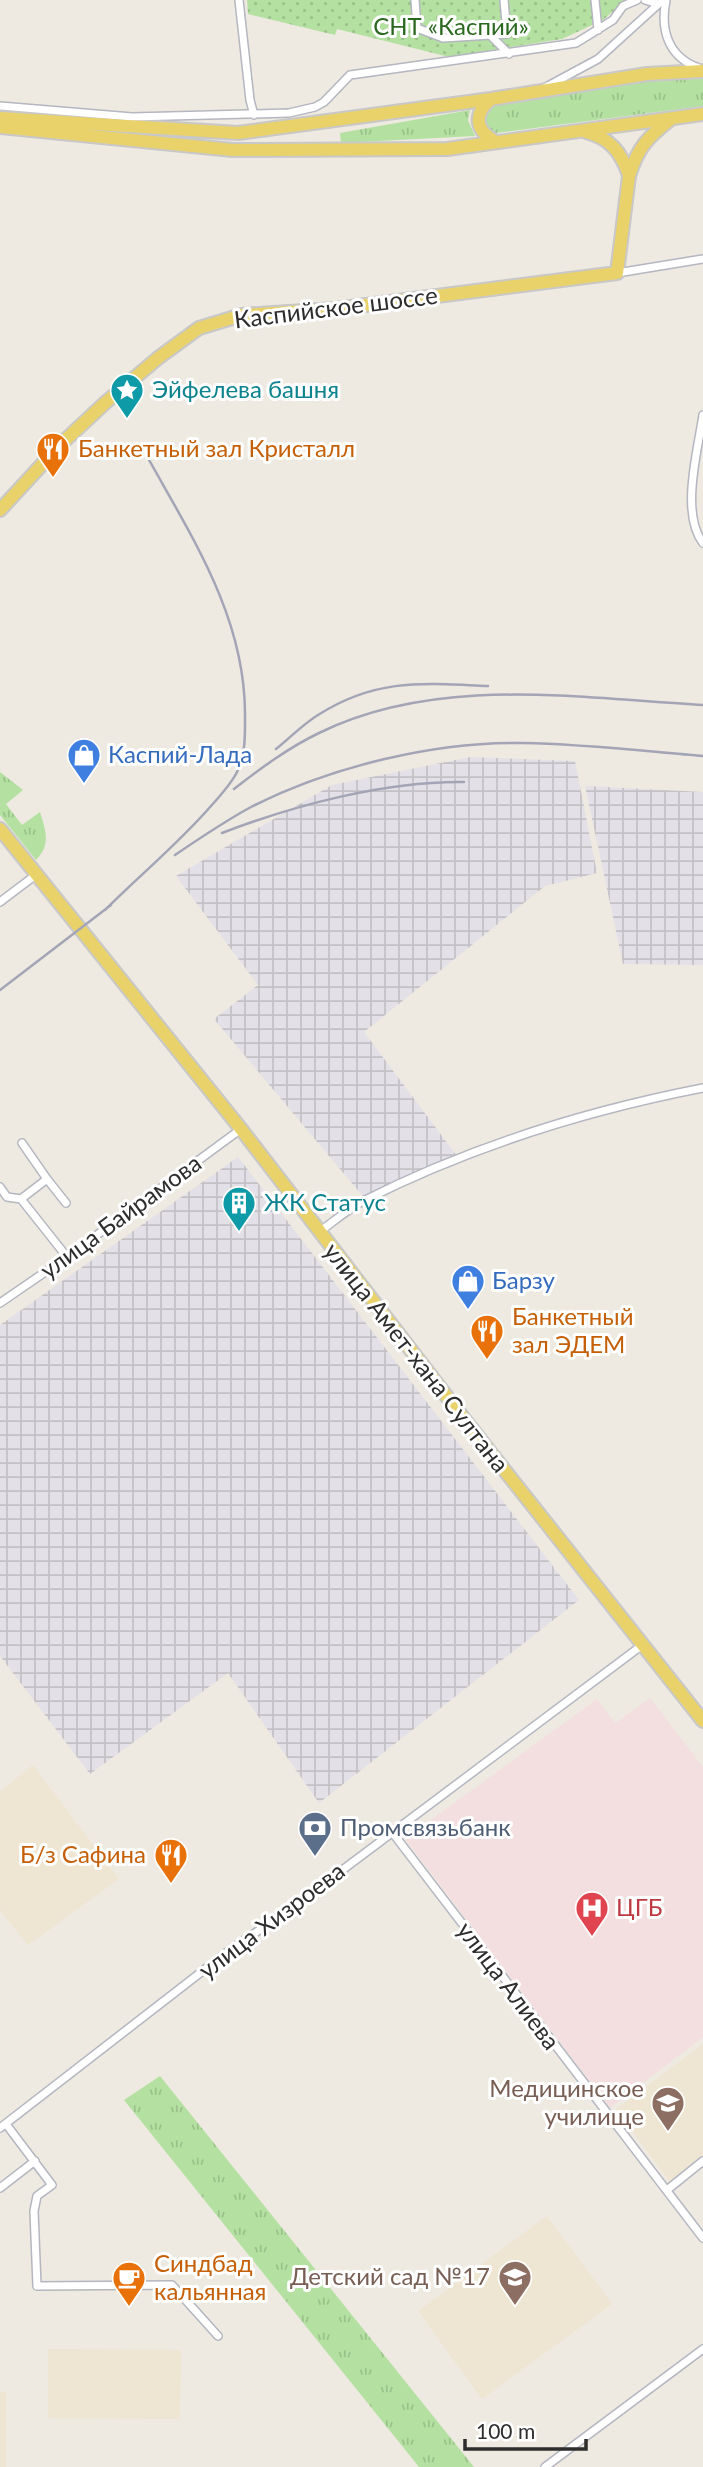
<svg xmlns="http://www.w3.org/2000/svg" width="703" height="2467" font-family="Lato,sans-serif">
<style>
.industrial{fill:url(#industrial-grid)}
.education{fill:#eee6d2}
.medical{fill:#f3dfdf}
.grass{fill:url(#grass-dots)}
.park{fill:url(#park-tufts)}
.lines{fill:none;stroke-linecap:round;stroke-linejoin:round}
.minor-casing{stroke:#b4b6c0;stroke-width:10}
.primary-casing{stroke:#c8c8c8;stroke-width:16}
.minor{stroke:#fff;stroke-width:7}
.primary{stroke:#ead26a;stroke-width:12}
.rail{stroke:#a3a5b6;stroke-width:2.5}
.labels{text-anchor:middle;stroke-width:6;stroke-linejoin:round;paint-order:stroke}
.park-label{font-size:24px;fill:#2b681f;stroke:#fff}
.street-label{font-size:24px;fill:#2d2d2d;stroke:#fff}
.culture-label{font-size:24px;fill:#0d838f;stroke:#fff;text-anchor:start}
.food-label{font-size:24px;fill:#c56008;stroke:#fff;text-anchor:start}
.shop-label{font-size:24px;fill:#366cbe;stroke:#fff;text-anchor:start}
.service-label{font-size:24px;fill:#4e5e75;stroke:#fff;text-anchor:start}
.health-label{font-size:24px;fill:#be3a42;stroke:#fff;text-anchor:start}
.education-label{font-size:24px;fill:#785e54;stroke:#fff;text-anchor:end}
</style>
<defs>
<pattern id="industrial-grid" width="8" height="8" patternUnits="userSpaceOnUse" patternTransform="scale(1.75)"><rect width="8" height="8" fill="#e3e1e7"/><path d="M0 4h8M4 0v8" fill="none" stroke="#c3c1c6"/></pattern>
<pattern id="grass-dots" width="8" height="8" patternUnits="userSpaceOnUse" patternTransform="scale(1.75)"><rect width="8" height="8" fill="#b4e1a1"/><path d="M2 2h.1M6 6h.1" fill="none" stroke="#9bc18b" stroke-width="1.8" stroke-linecap="round"/></pattern>
<pattern id="park-tufts" width="24" height="20" patternUnits="userSpaceOnUse" patternTransform="scale(1.75)"><rect width="24" height="20" fill="#b4e1a1"/><path d="M3 7l-1-3M5 7V3M7 7l1-3M15 17l-1-3M17 17v-4M19 17l1-3" fill="none" stroke="#9bc18b"/></pattern>
</defs>
<rect width="100%" height="100%" fill="#eee9e1"/>
<path class="industrial" d="M470,757l105,4 22,112 -52,13 -181,146 96,128 -94,40 -152,-181 44,-34 -82,-109 156,-91z
M585,786l118,6v173l-80,-1z
M238,1157l341,443 -260,203 -91,-130 -138,101 -90,-118v-331z"/>
<path class="education" d="M33,1765l86,114 -91,66 -28,-35v-119z
M703,2044v113l-33,25 -54,-73z
M547,2216l65,88 -130,95 -64,-88z
M48,2349l133,1 -1,69 -132,-1z
M0,2392h6v75h-6z"/>
<path class="medical" d="M650,1698l53,69v270l-93,71 -205,-269 192,-140 18,24z"/>
<path class="grass" d="M247,0h386l-14,6 -16,14 -41,19 -113,18 -112,-28 -2,6 -87,-21z"/>
<path class="park" d="M703,75v31l-207,27 -9,-4 -4,-6 7,-19 116,-18z
M470,110l-2,10 7,16 -134,7 -1,-10z
M0,772l23,18 -17,14 16,21 18,-13c6,19 11,33 -4,48l-36,-45z
M160,2076l314,391h-55l-295,-367z"/>
<g class="lines">
<defs>
<path id="minor" d="M239,0l11,100 4,15
M415,0l2,28 26,10 64,-4 -3,-34
M595,0l3,30
M645,0l13,4
M666,0c-6,30 2,57 33,68
M490,35l19,19
M546,87l52,-28 65,-59
M0,106l132,11 157,-4 26,-6 9,-5 26,-27 226,-32 37,-23 10,-14 14,-6
M617,273l86,-14
M703,415c-5,35 -23,98 0,128
M0,902l37,-28
M22,1143l25,36
M0,1187l7,10 14,2
M66,1203l-19,-24 -26,20 46,58
M319,1232c14,-10 29,-23 44,-31 107,-54 222,-90 340,-113
M0,1303l67,-46 174,-128
M392,1832l311,406
M6,2124l46,61 -15,11 -3,15 3,75 135,-1 46,51
M0,2128l231,-179 54,-36 356,-267
M0,2188l35,-27
M667,2190l36,-29
M545,2467l158,-118"/>
<path id="primary" d="M491,99c-19,16 -15,32 5,43
M0,118l238,15 253,-34 156,-25 56,-3
M0,127l233,23 214,-1 256,-35
M586,132c24,6 35,20 43,43
M0,510l60,-65 46,-43 52,-44 41,-30 43,-13 93,-6 282,-36 12,-97c9,-29 19,-39 42,-57
M0,829l241,300 223,290 239,302"/>
</defs>
<use href="#minor" class="minor-casing"/>
<use href="#primary" class="primary-casing"/>
<use href="#minor" class="minor"/>
<use href="#primary" class="primary"/>
<path class="rail" d="M276,749c14,-11 27,-25 42,-34 58,-37 105,-32 170,-29
M234,789c27,-21 54,-41 85,-56 119,-58 257,-35 384,-28
M222,833c73,-28 163,-52 242,-51
M175,855c25,-17 50,-34 76,-48 79,-40 184,-66 272,-64 60,1 120,8 180,13
M105,910c35,-35 74,-67 106,-104 10,-11 20,-22 26,-34 9,-18 8,-39 8,-58 0,-96 -52,-175 -97,-256
M0,990l111,-85"/>
</g>
<defs>
<symbol id="sight-pin" viewBox="-11 -11 22 30"><path d="M0 17L-7.5 6A9.5 9.5 0 1 1 7.5 6Z" fill="#0f9aa8" stroke="#fff"/><path d="M0-6L1.8-2.2L6-1.7L2.9 1.2L3.7 5.4L0 3.3L-3.7 5.4L-2.9 1.2L-6-1.7L-1.8-2.2Z" fill="#fff"/></symbol>
<symbol id="restaurant-pin" viewBox="-11 -11 22 30"><path d="M0 17L-7.5 6A9.5 9.5 0 1 1 7.5 6Z" fill="#e8710a" stroke="#fff"/><path d="M-5-6h1v4h1v-4h1v4h1v-4h1v5L-1.5 .5V6h-2V.5L-5-1ZM5-6V6H3V1.5H1.5Q1.5-4 5-6Z" fill="#fff"/></symbol>
<symbol id="shop-pin" viewBox="-11 -11 22 30"><path d="M0 17L-7.5 6A9.5 9.5 0 1 1 7.5 6Z" fill="#3f7fe0" stroke="#fff"/><path d="M-5-2.5h2.3a2.7 3.5 0 0 1 5.4 0H5L5.5 6h-11ZM-1.5-2.5h3a1.5 2.3 0 0 0-3 0Z" fill="#fff"/></symbol>
<symbol id="building-pin" viewBox="-11 -11 22 30"><path d="M0 17L-7.5 6A9.5 9.5 0 1 1 7.5 6Z" fill="#0f9aa8" stroke="#fff"/><path d="M-4-6H4V6H1V3H-1V6H-4ZM-2.5-4.3h1.7v1.8h-1.7ZM.8-4.3h1.7v1.8H.8ZM-2.5-1h1.7V.8h-1.7ZM.8-1h1.7V.8H.8Z" fill="#fff"/></symbol>
<symbol id="bank-pin" viewBox="-11 -11 22 30"><path d="M0 17L-7.5 6A9.5 9.5 0 1 1 7.5 6Z" fill="#5c6f8a" stroke="#fff"/><path d="M-6-4H6V4H-6ZM0-2.3a2.3 2.3 0 1 0 0 4.6a2.3 2.3 0 1 0 0-4.6Z" fill="#fff"/></symbol>
<symbol id="hospital-pin" viewBox="-11 -11 22 30"><path d="M0 17L-7.5 6A9.5 9.5 0 1 1 7.5 6Z" fill="#e0444e" stroke="#fff"/><path d="M-5-5h3v3.5h4V-5h3V5h-3V1.5h-4V5h-3Z" fill="#fff"/></symbol>
<symbol id="university-pin" viewBox="-11 -11 22 30"><path d="M0 17L-7.5 6A9.5 9.5 0 1 1 7.5 6Z" fill="#8d6e63" stroke="#fff"/><path d="M0-5L7-2L0 1L-7-2ZM-4 1L0 2.5L4 1V4Q0 6-4 4Z" fill="#fff"/></symbol>
<symbol id="school-pin" viewBox="-11 -11 22 30"><path d="M0 17L-7.5 6A9.5 9.5 0 1 1 7.5 6Z" fill="#8d6e63" stroke="#fff"/><path d="M0-5L7-2L0 1L-7-2ZM-4 1L0 2.5L4 1V4Q0 6-4 4Z" fill="#fff"/></symbol>
<symbol id="cafe-pin" viewBox="-11 -11 22 30"><path d="M0 17L-7.5 6A9.5 9.5 0 1 1 7.5 6Z" fill="#e8710a" stroke="#fff"/><path d="M-5.5-4.5H6V0H3Q3 3.5 0 3.5H-2.5Q-5.5 3.5-5.5 0ZM3-3.2v2h1.7v-2ZM-6 4.5H4V6H-6Z" fill="#fff"/></symbol>
</defs>
<g fill-rule="evenodd">
<use href="#sight-pin" x="108" y="371" width="38" height="52"/>
<use href="#restaurant-pin" x="34" y="430" width="38" height="52"/>
<use href="#shop-pin" x="65" y="736" width="38" height="52"/>
<use href="#building-pin" x="220" y="1184" width="38" height="52"/>
<use href="#shop-pin" x="449" y="1262" width="38" height="52"/>
<use href="#restaurant-pin" x="468" y="1312" width="38" height="52"/>
<use href="#bank-pin" x="296" y="1809" width="38" height="52"/>
<use href="#restaurant-pin" x="152" y="1836" width="38" height="52"/>
<use href="#hospital-pin" x="573" y="1889" width="38" height="52"/>
<use href="#university-pin" x="649" y="2084" width="38" height="52"/>
<use href="#school-pin" x="496" y="2258" width="38" height="52"/>
<use href="#cafe-pin" x="110" y="2259" width="38" height="52"/>
</g>
<g class="labels">
<g class="park-label">
<text x="451" y="35">СНТ «Каспий»</text>
</g>
<g class="street-label">
<text transform="translate(336 308) rotate(-7)" y="8">Каспийское шоссе</text>
<text transform="translate(121 1217) rotate(-36)" y="8">улица Байрамова</text>
<text transform="translate(416 1358) rotate(52)" y="8">улица Амет-хана Султана</text>
<text transform="translate(272 1921) rotate(-37)" y="8">улица Хизроева</text>
<text transform="translate(508 1986) rotate(53)" y="8">улица Алиева</text>
</g>
<g class="culture-label">
<text x="152" y="398">Эйфелева башня</text>
<text x="264" y="1211">ЖК Статус</text>
</g>
<g class="food-label">
<text x="78" y="457">Банкетный зал Кристалл</text>
<text x="512" y="1325">Банкетный<tspan x="512" dy="28">зал ЭДЕМ</tspan></text>
<text x="146" y="1863" text-anchor="end">Б/з Сафина</text>
<text x="154" y="2272">Синдбад<tspan x="154" dy="28">кальянная</tspan></text>
</g>
<g class="shop-label">
<text x="108" y="763">Каспий-Лада</text>
<text x="492" y="1289">Барзу</text>
</g>
<g class="service-label">
<text x="340" y="1836">Промсвязьбанк</text>
</g>
<g class="health-label">
<text x="616" y="1916">ЦГБ</text>
</g>
<g class="education-label">
<text x="644" y="2097">Медицинское<tspan x="644" dy="28">училище</tspan></text>
<text x="490" y="2285">Детский сад №17</text>
</g>
</g>
<path d="M465 2439v10h121v-10" fill="none" stroke="#2d2d2d" stroke-width="3.5"/>
<text x="476" y="2439" font-size="21" fill="#2d2d2d" stroke="#ffffff" stroke-width="5" paint-order="stroke">100 m</text>
</svg>
